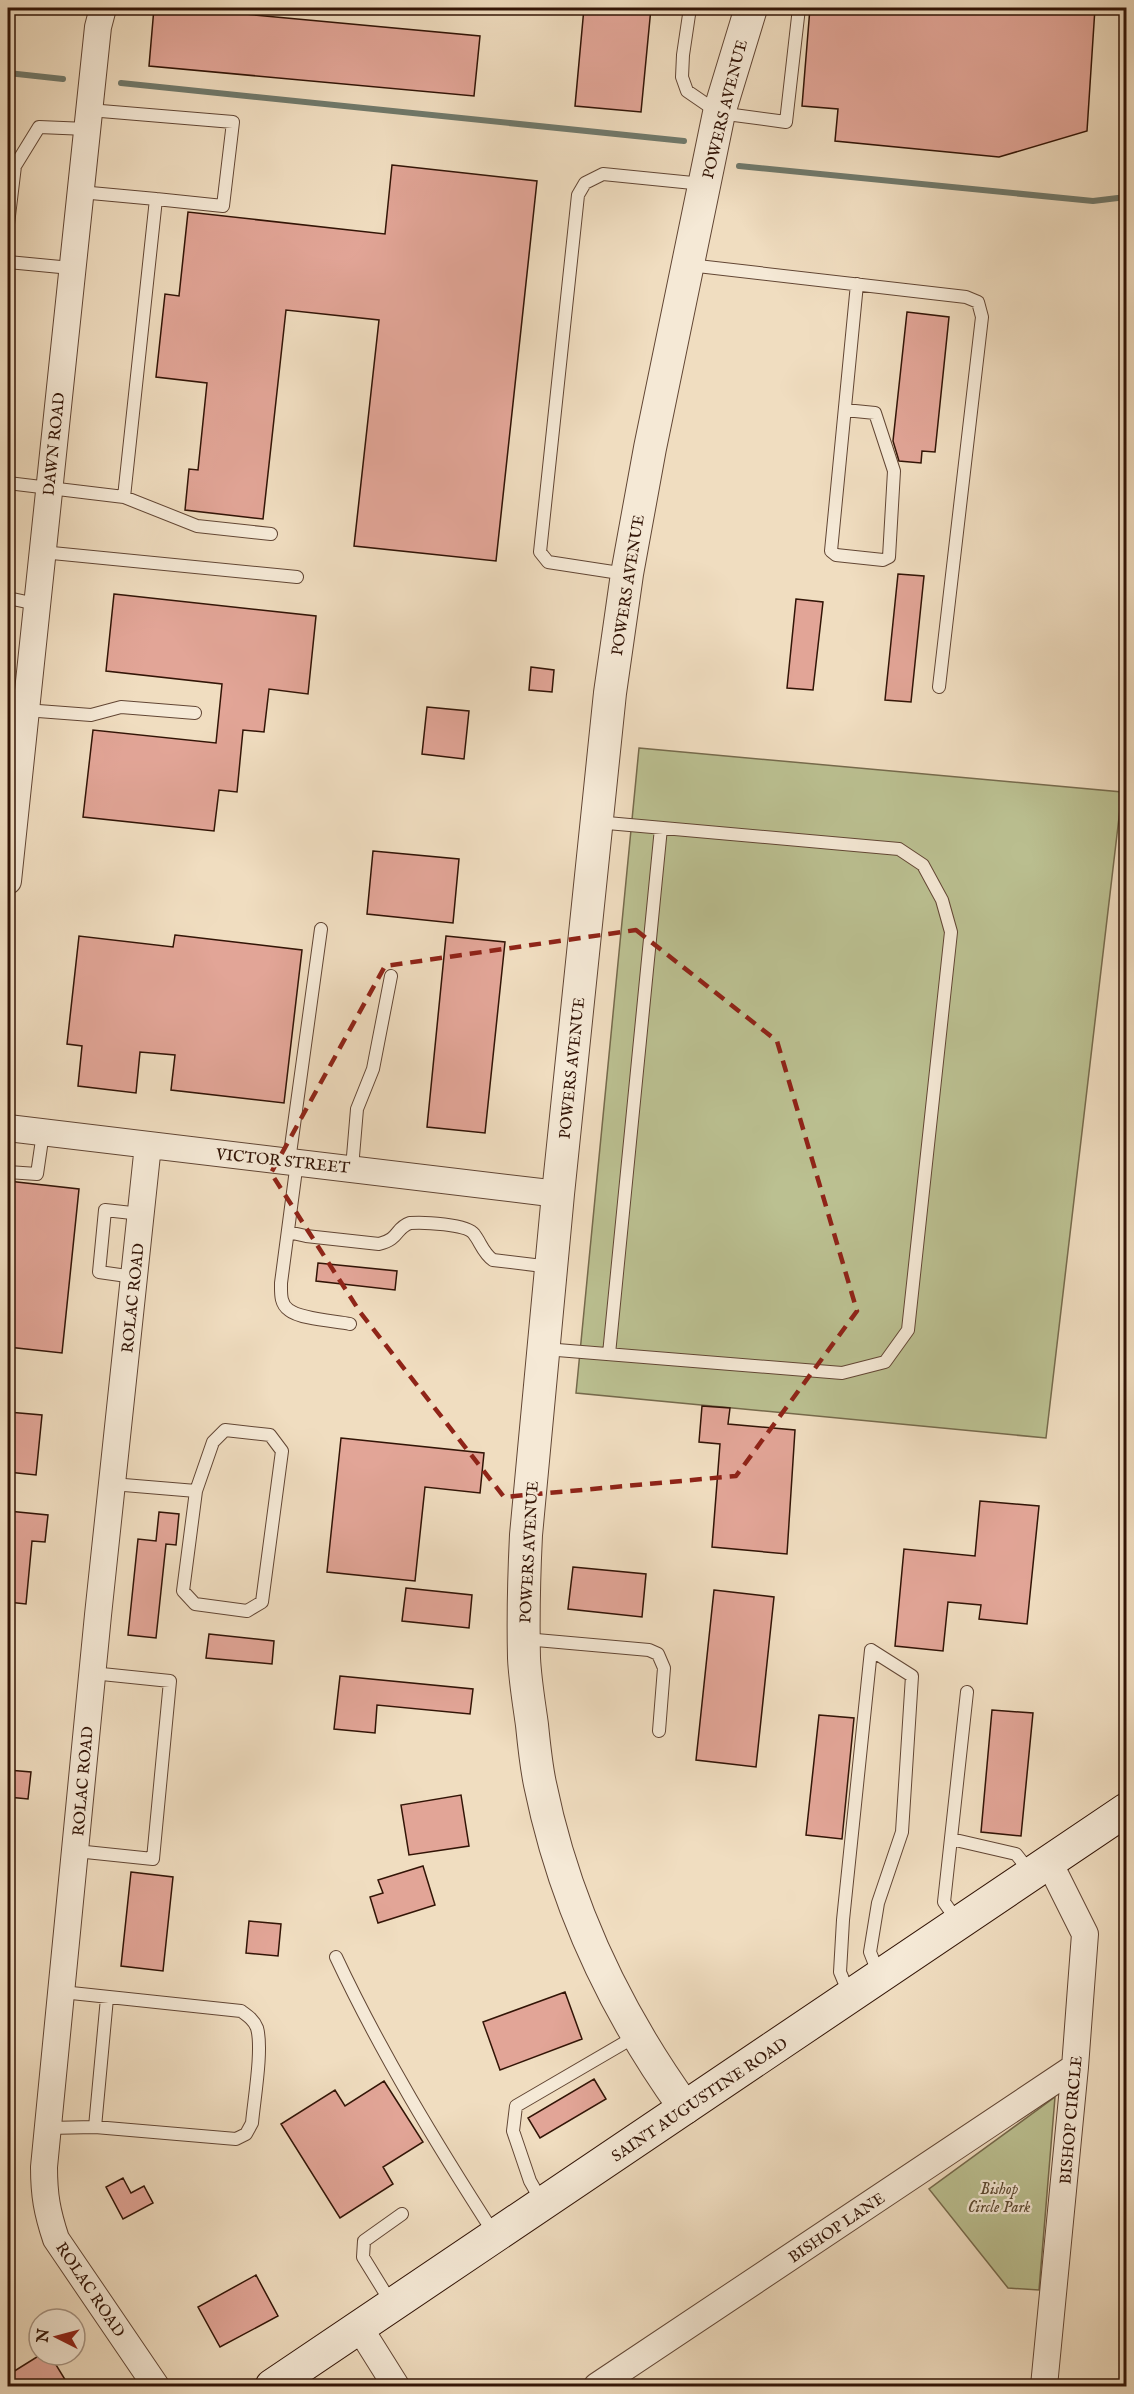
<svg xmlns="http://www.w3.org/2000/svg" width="1134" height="2394" font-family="'IM FELL English',serif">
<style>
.green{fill:#bbc091;stroke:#766a4c;stroke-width:1.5}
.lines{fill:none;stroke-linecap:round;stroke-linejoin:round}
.stream{stroke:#70796b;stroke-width:6}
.building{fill:#e2a597;stroke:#321406;stroke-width:1.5}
.service-casing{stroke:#624634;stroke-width:14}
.minor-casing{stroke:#624634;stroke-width:28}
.tertiary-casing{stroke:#624634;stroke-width:34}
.secondary-casing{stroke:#321406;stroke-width:35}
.service{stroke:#f5e9d6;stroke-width:12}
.minor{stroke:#f5e9d6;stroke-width:26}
.tertiary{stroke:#f5e9d6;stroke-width:32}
.secondary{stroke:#f5e9d6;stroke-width:33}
.marked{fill:none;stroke:#8f2418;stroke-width:4.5;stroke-dasharray:12 8;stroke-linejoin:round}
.labels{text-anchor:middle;stroke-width:4.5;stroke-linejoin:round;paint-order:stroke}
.street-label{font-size:16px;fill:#321406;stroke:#f5e9d6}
.park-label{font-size:16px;font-style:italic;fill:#5b4830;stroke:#f5e9d6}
</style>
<rect width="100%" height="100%" fill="#f0ddc0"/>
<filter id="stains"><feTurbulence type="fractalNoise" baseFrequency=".00333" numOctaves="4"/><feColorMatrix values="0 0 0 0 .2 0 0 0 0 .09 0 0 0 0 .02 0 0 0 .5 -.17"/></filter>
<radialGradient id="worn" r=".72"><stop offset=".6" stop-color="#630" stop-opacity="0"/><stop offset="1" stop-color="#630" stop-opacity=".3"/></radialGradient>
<path class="green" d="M639,748l483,44 -76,646 -470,-45z
M1055,2097l-16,193 -31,-2 -79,-99z"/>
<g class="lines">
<path class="stream" d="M8,73l55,6
M121,83l563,58
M739,166l354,35 33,-4"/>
</g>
<path class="building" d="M154,8h26l300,28 -6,60 -325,-30z
M584,8h67l-10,104 -66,-6z
M810,8h285l-8,123 -88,26 -164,-16 3,-32 -36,-3z
M392,165l145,16 -41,380 -142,-15 25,-226 -93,-10 -23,209 -78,-9 4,-41 9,1 9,-87 -51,-6 9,-83 14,2 9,-84 197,22z
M907,312l42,5 -14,135 -13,-1 -1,12 -22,-2 -6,-20z
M898,574l26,2 -13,126 -26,-2z
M114,594l202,22 -8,78 -39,-5 -5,43 -21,-2 -6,62 -18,-2 -5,41 -131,-14 10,-87 123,13 6,-59 -116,-13z
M796,599l27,3 -10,88 -26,-2z
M531,667l23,3 -2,22 -23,-2z
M427,707l42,4 -5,48 -42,-5z
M373,851l86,8 -6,64 -86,-9z
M175,935l127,15 -18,153 -113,-13 4,-35 -35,-3 -4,41 -58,-7 4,-40 -15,-2 12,-108 94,11z
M446,936l59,6 -20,191 -58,-6z
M8,1181l71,8 -17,164 -54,-6z
M318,1263l79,8 -2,19 -79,-9z
M702,1406l28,2 -2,16 67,6 -8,124 -75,-7 8,-103 -21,-2z
M8,1412l34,3 -6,60 -28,-3z
M341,1438l143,15 -4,40 -55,-6 -10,94 -88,-9z
M980,1501l59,5 -12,118 -48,-5 2,-14 -33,-3 -5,49 -48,-5 9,-97 71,7z
M8,1511l40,4 -3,27 -13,-1 -6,63 -18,-2z
M159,1512l20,2 -3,31 -10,-1 -10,94 -28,-3 10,-96 18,2z
M573,1567l73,7 -4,43 -74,-8z
M406,1588l66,7 -3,33 -67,-7z
M714,1590l60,7 -18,170 -60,-7z
M209,1634l65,7 -2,23 -66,-6z
M340,1676l133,13 -3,25 -93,-9 -2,28 -41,-4z
M992,1710l41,3 -12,123 -40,-4z
M819,1715l35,3 -12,121 -36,-4z
M8,1770l23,2 -3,27 -20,-2z
M461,1795l8,51 -60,9 -8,-50z
M423,1866l12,39 -57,18 -8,-26 13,-4 -5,-13z
M131,1872l42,5 -10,94 -42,-5z
M249,1921l32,3 -3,32 -32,-3z
M565,1992l17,47 -82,31 -17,-48z
M594,2079l12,20 -66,39 -12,-20z
M384,2081l39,61 -40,25 10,17 -53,34 -59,-94 54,-34 10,16z
M123,2178l8,15 13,-7 9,17 -30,16 -17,-32z
M256,2275l22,41 -58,31 -22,-40z
M40,2355h10l19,31h-61v-11z"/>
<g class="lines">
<defs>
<path id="service" d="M690,8l-7,47 -1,22 5,14 32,22 67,9 13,-114
M89,110l144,12 -10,84 -67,-7
M8,224l7,-58 24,-39 48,2
M8,262l63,6
M689,265l277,32 12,5 4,15 -43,370
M845,410l30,3 19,58 -5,86 -6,3 -47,-5 -5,-4 26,-267
M8,483l116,14 32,-298 -76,-7
M124,497l73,29 74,8
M42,552l255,25
M626,574l-78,-12 -8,-10 38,-357 7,-12 18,-9 100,10
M8,598l28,6
M25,710l66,5 30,-8 74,6
M289,1161l32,-232
M297,1162l-16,121c0,10 -1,21 8,27 11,9 46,11 61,14
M352,1168l5,-59 16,-40 18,-93
M8,1172l29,2 6,-41
M288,1232l18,4 73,8c21,-5 16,-16 31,-21 13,-1 57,1 64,11 7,9 9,19 19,26l58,7
M134,1277l-35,-5 6,-62 36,4
M545,1349l297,24 43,-11 23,-32 43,-398 -9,-32 -19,-35 -24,-16 -303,-27
M609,1354l52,-526
M112,1484l84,7 -13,100 12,13 52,7 15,-9 20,-151 -12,-16 -45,-5 -12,12 -17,49
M525,1639l124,11 9,4 6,14 -5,63
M951,1839l65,15 15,19
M76,1851l77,8 17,-178 -78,-8
M958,1922l-14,-20 23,-210
M336,1957c45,96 101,188 159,278
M850,1996l-10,-24 3,-52 28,-270 41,26 -10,156 -24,71 -8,49 9,23
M95,2127l12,-129
M48,2128l47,-1 141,12 10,-5 6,-11c2,-23 11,-74 5,-95 -3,-8 -9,-12 -16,-17l-179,-19
M542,2202l-12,-21 -17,-50 3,-25 120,-70
M392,2304l-29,-47 1,-16 38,-27"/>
<path id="minor" d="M8,881l90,-854 5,-19
M8,1128l550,66
M148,1145l-50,470 -54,552c0,28 3,45 12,72l100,147
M359,2327l37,59
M597,2386l478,-319
M1044,2386l31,-319 10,-133 -36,-72"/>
<path id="tertiary" d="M685,2108c-70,-97 -121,-206 -145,-324 -4,-19 -6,-39 -8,-59 -3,-22 -7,-45 -8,-67 -1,-41 0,-82 2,-123l32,-341 52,-501 17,-119 23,-126 69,-335 32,-105"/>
<path id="secondary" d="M272,2386l854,-576"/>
</defs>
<use href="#service" class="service-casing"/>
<use href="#minor" class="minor-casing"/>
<use href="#tertiary" class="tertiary-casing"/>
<use href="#secondary" class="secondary-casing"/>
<use href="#service" class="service"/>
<use href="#minor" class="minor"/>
<use href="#tertiary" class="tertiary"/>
<use href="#secondary" class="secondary"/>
</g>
<path class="marked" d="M636,930l141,111 80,270 -121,165 -232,21 -144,-185 -89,-139 114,-207z"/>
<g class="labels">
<g class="street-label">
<text transform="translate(724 109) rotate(-76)" y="6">POWERS AVENUE</text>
<text transform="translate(53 444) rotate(-84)" y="6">DAWN ROAD</text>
<text transform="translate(627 585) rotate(-81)" y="6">POWERS AVENUE</text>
<text transform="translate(571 1068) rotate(-84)" y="6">POWERS AVENUE</text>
<text transform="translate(283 1160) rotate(6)" y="6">VICTOR STREET</text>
<text transform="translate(132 1298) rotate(-84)" y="6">ROLAC ROAD</text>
<text transform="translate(528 1552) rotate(-87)" y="6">POWERS AVENUE</text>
<text transform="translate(82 1781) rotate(-85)" y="6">ROLAC ROAD</text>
<text transform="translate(699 2099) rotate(-34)" y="6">SAINT AUGUSTINE ROAD</text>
<text transform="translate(1070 2120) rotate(-85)" y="6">BISHOP CIRCLE</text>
<text transform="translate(836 2227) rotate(-34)" y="6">BISHOP LANE</text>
<text transform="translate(91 2289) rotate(56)" y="6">ROLAC ROAD</text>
</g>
<g class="park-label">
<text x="999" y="2194">Bishop<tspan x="999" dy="18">Circle Park</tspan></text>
</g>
</g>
<rect width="1134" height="2394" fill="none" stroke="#f0ddc0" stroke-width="30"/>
<rect x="9" y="9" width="1116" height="2376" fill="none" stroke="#321406" stroke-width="3"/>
<rect x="15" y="15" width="1104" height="2364" fill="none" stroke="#321406" stroke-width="1.5"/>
<g transform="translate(57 2337) rotate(276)"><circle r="28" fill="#f5e9d6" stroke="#a79483" stroke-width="1.5"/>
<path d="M0-4.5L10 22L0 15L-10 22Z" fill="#8f2418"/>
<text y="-9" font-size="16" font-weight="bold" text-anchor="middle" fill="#321406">N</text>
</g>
<rect width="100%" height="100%" filter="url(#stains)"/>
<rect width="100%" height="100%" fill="url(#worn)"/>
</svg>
